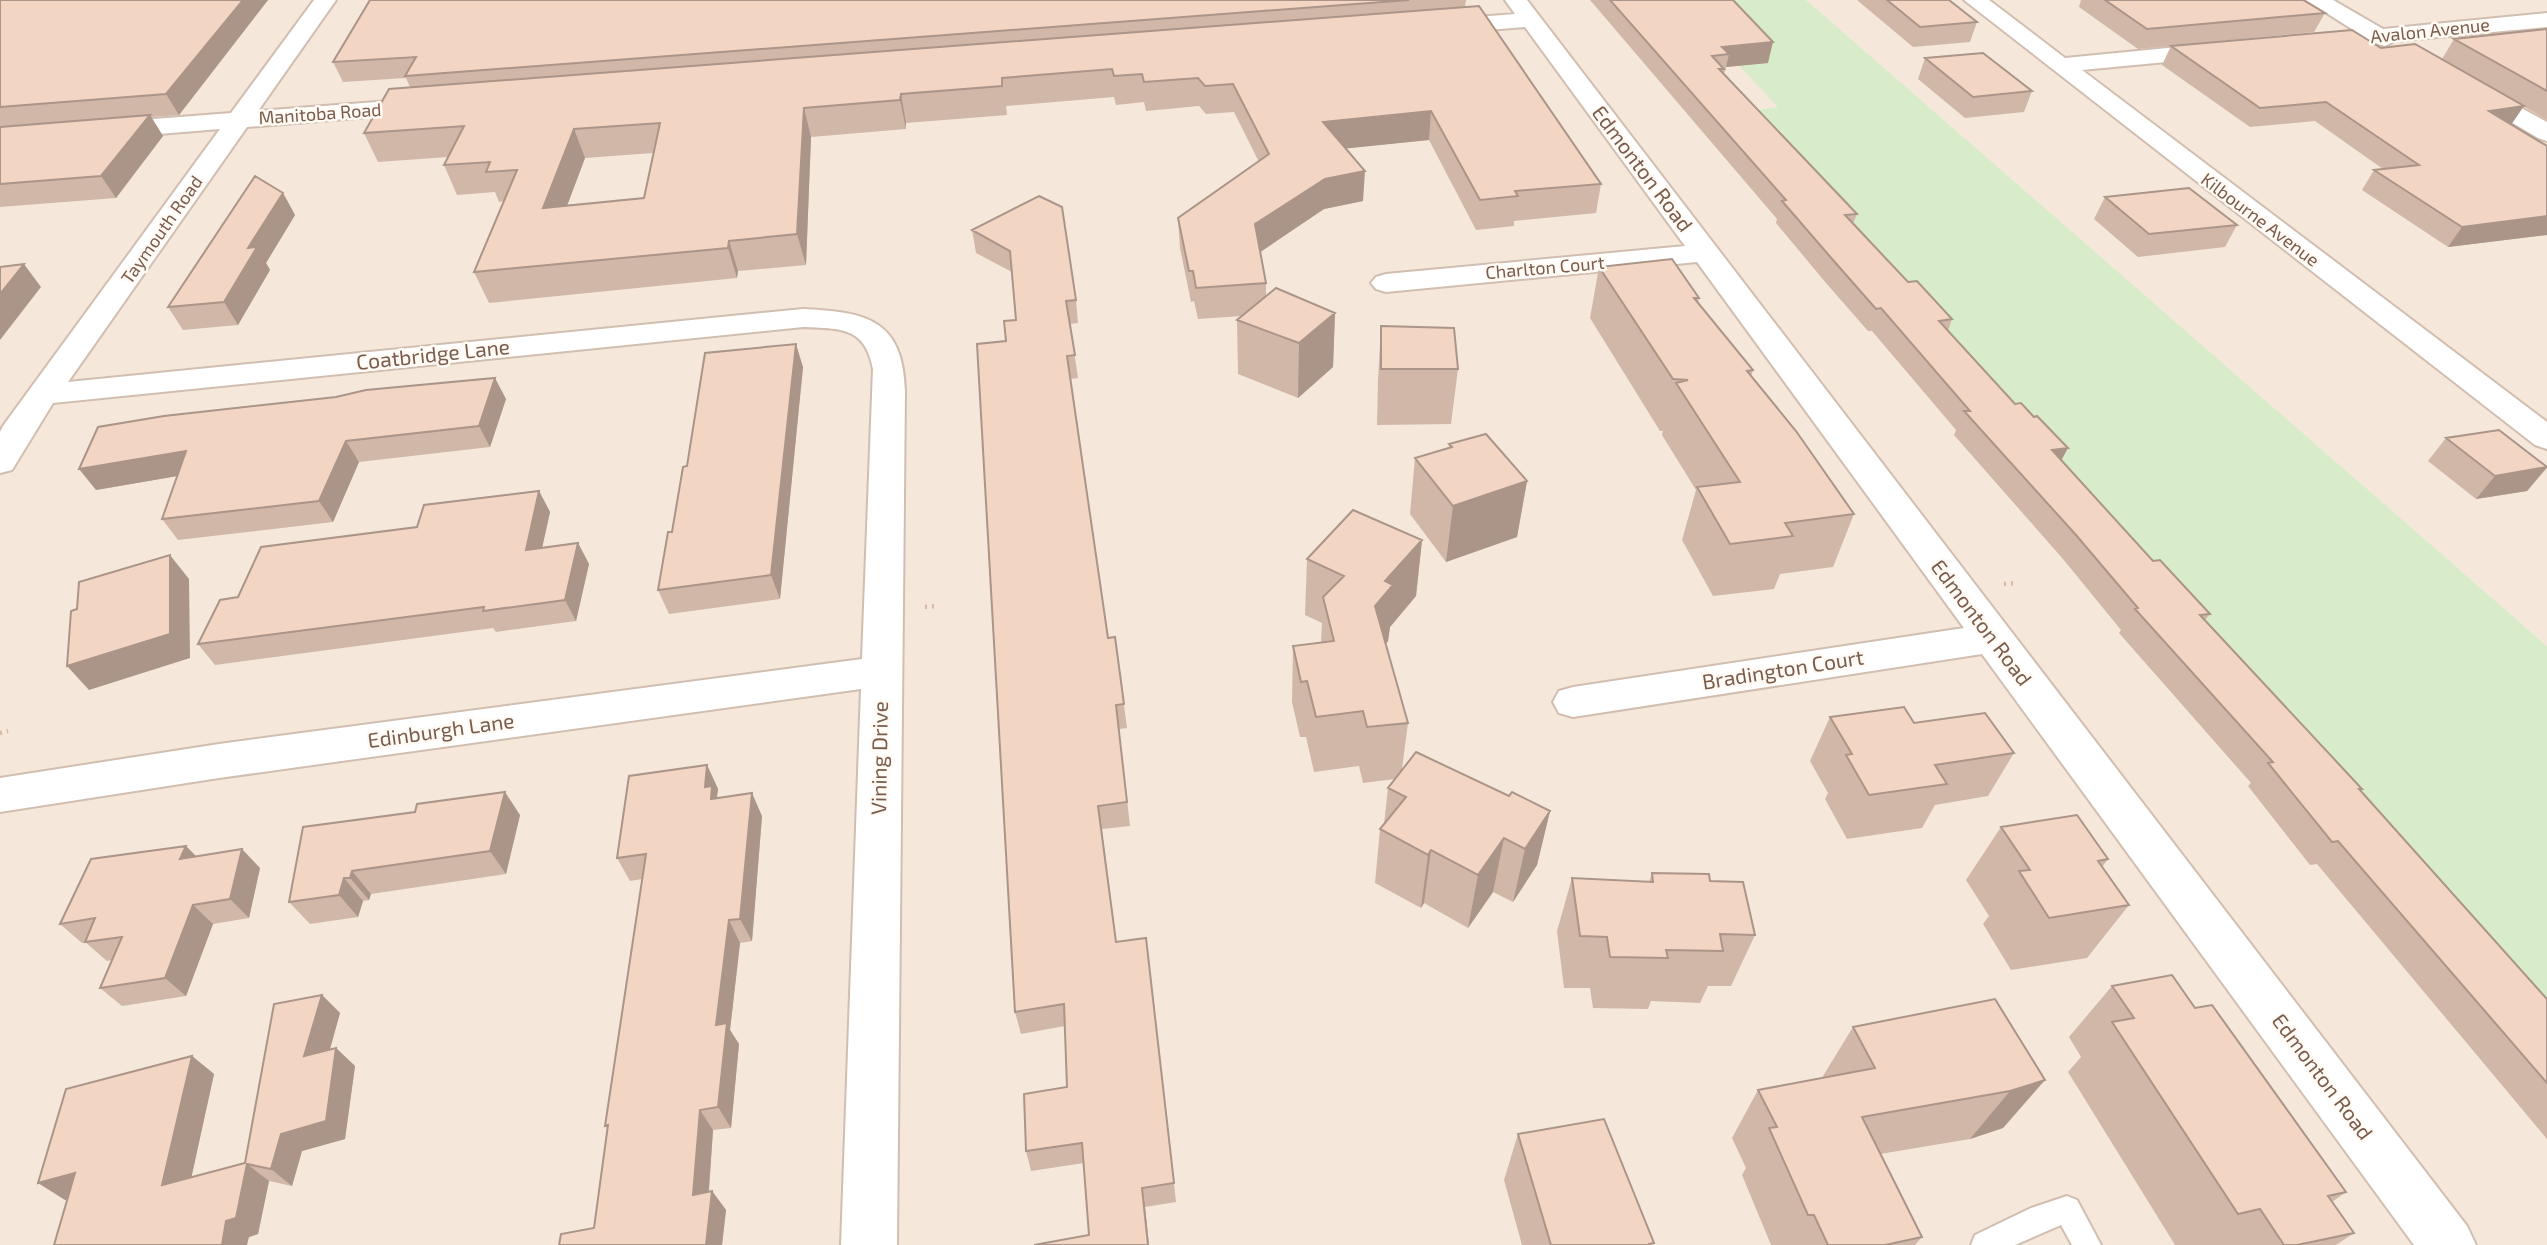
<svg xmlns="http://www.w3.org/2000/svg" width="2547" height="1245" font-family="'Exo 2',sans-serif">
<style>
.residential{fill:#f5e8da}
.green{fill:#d8ecc9}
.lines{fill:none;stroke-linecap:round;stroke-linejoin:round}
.service-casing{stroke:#d1beb0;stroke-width:4}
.minor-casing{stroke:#d1beb0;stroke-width:4}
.path{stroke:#d9b8a5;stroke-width:4.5;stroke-dasharray:2 5;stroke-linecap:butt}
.service{fill:#fff;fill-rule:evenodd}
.minor{fill:#fff;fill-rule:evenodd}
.wall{fill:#d1b7a8;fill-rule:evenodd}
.shaded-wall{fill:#aa9588}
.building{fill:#f3d5c3;stroke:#aa9588;stroke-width:2;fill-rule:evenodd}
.labels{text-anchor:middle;stroke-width:5;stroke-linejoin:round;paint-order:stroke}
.far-street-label{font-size:18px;fill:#7a5c4d;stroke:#fffaf3}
.street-label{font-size:21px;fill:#7a5c4d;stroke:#fffaf3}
</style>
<rect width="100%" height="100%" fill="#fdf6ec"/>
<path class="residential" d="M0,0h1677l102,107 -30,4 798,894v240h-2547z
M1806,0h741v646l-669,-581z"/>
<path class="green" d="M1677,0h129l741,646v359l-799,-894 30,-4z"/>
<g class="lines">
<defs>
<path id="service" d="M2067,1196l10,4 24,45h-29l-11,-20 -46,20h-44l4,-10 56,-27z"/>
<path id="minor" d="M314,0h22l-78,111 171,-13 9,2 3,5 -3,5 -9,2 -182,15 -179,255 735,-73c63,3 100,10 102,82l-8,854h-56l20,-556 -642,89 -219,34v-34l219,-34 643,-85 11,-290c-8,-43 -33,-40 -70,-42l-750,76 -41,67 -12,3v-41l3,-6 217,-297 -220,18v-16l231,-18z
M1505,0h22l940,1226 9,19h-62l-432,-591 -409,63 -14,-4 -6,-11 6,-11 14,-4 391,-59 -267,-366 -311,30 -10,-3 -5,-6 5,-6 10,-3 299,-28 -160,-219 -87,7 -11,-7 11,-7 77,-6z
M1964,0h25l76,58 154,-15 8,2 4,5 -4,5 -8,2 -137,13 465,352v27l-12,-4z
M2306,0h27l50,29 164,-16v14l-152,14 -10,5 -10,-3 -61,6 -8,-2 -3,-5 3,-5 49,-6z
M2471,81l76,41v19l-9,-3 -76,-45 -3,-5 3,-5z"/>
</defs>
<use href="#service" class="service-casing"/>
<use href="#minor" class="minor-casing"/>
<path class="path" d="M2004,584l12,-1
M925,607l11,-1
M0,733l8,-2"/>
<use href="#service" class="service"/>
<use href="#minor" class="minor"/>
</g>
<path class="wall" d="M0,0h268l-89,115 -28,2 12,19 -47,62 -116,9z
M370,0h1096l-1,7 136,177 -5,29 -82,8v5l-38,4 -47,-90 -83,8 17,53 -39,8 -64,42 6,32v14l69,16 -2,54 -35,31 -60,-24 -1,-54 5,-4 -44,3 -4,-18 -3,1 -11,-54 -2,-30 81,-56 -25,-50 -28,2 -7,-8 -53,5 -2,-9 -28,3 -2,-8 -108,9 1,9 -101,8v6l-95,8 -5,128 -68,6 -1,7 -248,25 -15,-31 30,-71 -5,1 -4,-10 -38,3 -13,-30 4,-8 -70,5 -14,-29 46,-46 -4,-9 -63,4 -10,-20zM653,153l-9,45 -77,7 18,-47z
M1590,0h143l35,63 -42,4 -2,7 133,140 -4,10 55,58 44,37 -4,12 113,129 92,101 57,53 -5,6 155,171 187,208v140l-230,-275 -7,1 -62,-79 3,-3 -132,-150 2,-3 -58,-71 -109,-124 2,-5 -84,-99h-4l-42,-48 -50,-60 1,-4z
M1857,0h92l28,22 -7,20 -57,5z
M2081,0h222l22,13 -11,19 -176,17 -59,-42z
M2547,29v91l-24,-14 -12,18 36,22v89l-99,12 -86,-57 12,-20 9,-1 -68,-48 -65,6 -88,-62 9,-19 210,2 61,11 12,-20z
M1925,58l107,33 -8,21 -59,6 -47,-39z
M283,193l12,22 -29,48 4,7 -32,55 -55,5 -15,-23z
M1039,196l37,104 2,23 -8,1 8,54 -7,1 37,259 7,-1 12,91 -8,1 11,97 -28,3 14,113 33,18 27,242 -31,5 -56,28 -5,-72 -53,8 -5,-20 41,-64 -2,-61 -44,8 -6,-22 -9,-671 10,-21 -4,-48 -36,-19 -4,-23z
M2105,197l132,28 -12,22 -87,10 -44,-38z
M1599,267l100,31 -1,5 55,67 -2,6 103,138 -21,53 -53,7 -6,15 -61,7 -31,-56 14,-50 -34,-55 1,-4h-3l-70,-113z
M1381,326l77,43 -7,55 -74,1 1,-45z
M803,367l-23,232 -111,15 -11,-24 29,-124z
M506,399l-16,48 -131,15 -26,60 -155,18 -16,-21 15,-43 -81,14z
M2446,438l101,29v1l-20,23 -51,8 -48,-38z
M1449,444l78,37 -10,56 -71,25 -36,-48 5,-56 34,-10z
M539,491l11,21 -8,36 36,-5 11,21 -13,57 -80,11 -3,-4 -278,37 -17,-21 40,-47 179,-70z
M1422,540l-6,56 -26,31 -2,14 -2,3 22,79 -6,46 107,27 41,15 -13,54 -24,37 -20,-10 -25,36 -44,-25 -3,5 -46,-25 5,-54 4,-5 4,-36 7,-9 -32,4 -4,-17 -45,6 -8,-35h-6l-8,-35 1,-56 28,-4 1,-19 -17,-8 2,-56z
M1830,717l84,6 100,30 -26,43 -53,9 -13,23 -75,11 -22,-40 3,-6 -18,-32z
M707,765l11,24 -1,7 1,2 44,18 -10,125 -12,2 -10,87 9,14 -8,84 -18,2 -4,62 3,-1 14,19 -4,35h-163l35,-17 13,-100 -2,-2 37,-247 -12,2 -13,-23z
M520,815l-14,59 -135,20 -2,6 -6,1 -5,16 -48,7 -21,-22 14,-75z
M2001,827l107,32 -6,8 27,38 -42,53 -76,12 -28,-46 6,-8 -23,-36z
M196,856l64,12 -11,50 -36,6 -27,72 -64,10 -22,-18 12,-28 -5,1 -22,-19 -3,1 -22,-19z
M1652,873l58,8 45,54 -24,51h-23l-8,17 -49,-2 -3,8 -55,-1 -3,-20h-26l-7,-57 15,-53 77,4z
M2112,986l83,22 151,184 -14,10 22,31 -18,12h-161l-107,-173 13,-15 -12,-20z
M322,995l18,18 -10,36 6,-1 19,18 -10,73 -43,12 -10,35 -23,-5 -11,53 -9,3 -182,-38 -2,1 127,-144 22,18 -23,104 54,-15z
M1853,1027l192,53 -42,48 -33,11 -90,15 42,83 -7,8h-144l-29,-70 4,-7 -14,-30 26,-48 66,-12 -1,-2z
M1518,1134l136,109 -2,2h-130l-18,-65z"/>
<path class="shaded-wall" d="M243,0h25l-89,115 -13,-21z
M1773,42l-5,21 -42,4 3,-13 -7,-7z
M901,94l5,29v6l-6,-29z
M2524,106l-13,19 -22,-14z
M804,108l7,29 -5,128 -9,-31z
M1431,111l-2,29 -107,11 1,-29z
M150,115l13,21 -47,62 -15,-22z
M574,129l11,29 -30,80 -12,-30z
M1365,171l-2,30 -39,8 -68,46 -1,-31 70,-45z
M283,193l12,22 -29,48 4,7 -32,55 -14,-23 24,-54z
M2547,216v19l-99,12 14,-20z
M729,241l9,30 -1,7 -9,-30z
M24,264l17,23 -41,53v-46z
M1335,313l-2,54 -35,31 1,-55z
M796,344l7,23 -23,232 -9,-24z
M495,378l11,21 -16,48 -11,-21z
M346,441l13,21 -26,60 -14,-21z
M2068,448l-13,24 -3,-22z
M186,451l15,21 -105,18 -17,-21z
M2547,467l-20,24 -51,8 19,-23z
M1527,481l-10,56 -71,25 7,-56z
M539,491l11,21 -13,59 -11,-21z
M1422,540l-6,56 -26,31 -2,14 -17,21 4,-56 10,-25z
M578,543l11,21 -13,57 -11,-21z
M170,555l19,24 1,79 -101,32 -22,-24z
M707,765l11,24 -1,7 6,13 -1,14 -17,-36z
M505,792l15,23 -14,59 -16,-23z
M752,793l10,23 -10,125 -12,-22z
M1550,811l-13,54 -24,37 12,-53z
M1504,838l-11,54 -25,36 10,-53z
M186,846l19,19 -25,-6z
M242,849l18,19 -11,50 -19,-19z
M1431,850l-7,53 -3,5 7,-53z
M352,871l19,23 -2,6 -19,-22z
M344,878l19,23 -5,16 -19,-22z
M193,905l20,19 -27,72 -21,-18z
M729,920l11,23 -10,87 9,14 -8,84 -13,-21 -2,-82z
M322,995l18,18 -17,61 -19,-18z
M336,1048l19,18 -10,73 -43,12 -10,35 -21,-17 10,-35z
M192,1056l22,18 -28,128 -24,-17z
M2045,1080l-42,48 -33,11 40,-48z
M700,1110l13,20 -6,84 -14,-19z
M247,1164l22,17 -11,53 -9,3 -2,8h-25l4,-24z
M75,1173l25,17 -35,10 -27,-17z
M1142,1188l3,19 4,38h-1z
M712,1191l14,19 -4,35h-16z"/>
<path class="building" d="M0,0h243l-77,94 -166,13z
M370,0h1039l-1004,76 11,-19 -83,5z
M1610,0h123l40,42 -51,5 7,7 -17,2 12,13h-5l138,145 -12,1 63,67 9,-1 35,38 -13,2 76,83 6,-1 13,14 3,-1 31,32 -16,2 101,111 7,-1 50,54 -10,1 162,174h-3l188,210v84l-209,-242 -6,1 -64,-79 5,-1 -138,-153 3,-1 -62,-73 -112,-124h6l-89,-103 -5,1 -43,-49 -51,-59 4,-1z
M1887,0h62l28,22 -57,5z
M2105,0h198l22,13 -178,16z
M1479,6l122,178 -86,7 3,5 -38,4 -49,-89 -108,11 42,49 -40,8 -70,45 11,59 -70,5 -3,-17h-4l-11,-53 91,-64 -36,-70 -28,2 -7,-8 -54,4 -2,-8 -28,2 -2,-7 -110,9v8l-101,8 -1,6 -96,8 -7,126 -68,7 -1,7 -254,24 43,-102 -31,2 4,-10 -46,3 20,-39 -100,7 25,-44zM660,123l-16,75 -101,10 31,-79z
M2547,29v62l-93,-52z
M2352,30l29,18 34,-4 109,62 -35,5 58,35v70l-85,11 -88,-57 45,-5 -93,-63 -66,6 -89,-62z
M1983,53l49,38 -59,6 -48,-39z
M150,115l-49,61 -101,8v-57z
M255,176l28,17 -35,55 9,-1 -33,55 -56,5z
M2189,188l48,37 -88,9 -44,-37z
M1039,196l23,11 14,93 -10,1 9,54 -8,1 41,282 7,-1 9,67 -8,1 11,97 -29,4 18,136 30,-4 28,245 -32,5 6,57h-114l55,-10 -7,-92 -56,8 -2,-57 43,-7 -3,-83 -49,8 -38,-668 29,-3 -2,-20 12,-1 -6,-69 -38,-21z
M1672,259l27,39h-5l59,72 -6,1 49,60 58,83 -69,9 8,13 -63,8 -33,-57 43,-5 -64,-99 12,-3 -15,-1 -74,-112z
M24,264l-24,30v-27z
M1276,288l59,25 -36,30 -62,-23z
M1381,326l73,2 4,41h-77z
M796,344l-25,231 -113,15 10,-58h4l11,-65 4,-1 18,-113z
M495,378l-16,48 -133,15 -27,60 -157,18 24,-68 -107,18 19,-42 66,-11 172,-19 30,-7z
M2499,430l48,37 -52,9 -49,-38z
M1486,434l41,47 -74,25 -38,-48 37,-11 -3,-3z
M539,491l-13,59 52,-7 -13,57 -82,11 1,-4 -286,37 22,-44 18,-3 23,-50 156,-20 7,-22z
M1353,510l69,30 -37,41 8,4 -18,21 33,117 -41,4 -4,-16 -47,6 -9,-36 -6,1 -8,-36 41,-5 -11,-44 21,-21 -37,-17z
M170,555v79l-103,32 4,-55 6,-2 2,-27z
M1904,707l10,16 71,-10 29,40 -79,12 12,19 -78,11 -23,-40 6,-1 -22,-37z
M1416,752l93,44 3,-4 38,19 -25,38 -21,-11 -26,37 -47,-25 -3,5 -48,-26 26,-32 -18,-9z
M707,765l-2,22 7,-1 -1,13 41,-6 -12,126 -11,1 -13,105 11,-2 -9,84 -18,3 -7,85 19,-4 -6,54h-147l2,-11 33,-6 14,-103 -3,1 41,-272 -29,4 12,-82z
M505,792l-15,59 -138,20 -2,7h-6l-5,17 -50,7 14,-75 112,-15 2,-8z
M2077,815l31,44 -10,2 31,44 -80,13 -30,-47 11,-1 -29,-43z
M186,846l-6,13 62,-10 -12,50 -37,6 -28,73 -65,10 22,-51 -37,5 10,-24 -35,6 31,-65z
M1652,873l57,1 1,7 33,1 12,53 -35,-1 3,17 -57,-1 2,8 -58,-1 -3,-20 -27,-1 -8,-58 81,4z
M2172,975l23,33 17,-3 134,187 -18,4 26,37 -57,12h-13l-24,-36 -22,5 -126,-192 22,-4 -22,-32z
M322,995l-18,61 32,-8 -10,73 -45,13 -10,35 -24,-5 -11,54 -10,3 -4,24h-168l21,-72 -37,10 28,-94 126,-33 -30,129 83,-22 29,-159z
M1995,999l50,81 -35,11 -148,26 60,120 -37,8h-57l-14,-30h-6l-39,-87 8,-1 -19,-37 117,-22 -22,-41z
M1604,1119l50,124 -5,1v1h-98l-33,-111z"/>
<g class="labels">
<g class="far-street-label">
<text transform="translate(2430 31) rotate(-6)" y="6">Avalon Avenue</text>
<text transform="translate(320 114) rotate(-4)" y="6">Manitoba Road</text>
<text transform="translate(2260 220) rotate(37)" y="6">Kilbourne Avenue</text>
<text transform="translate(162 230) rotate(-55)" y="6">Taymouth Road</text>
<text transform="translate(1545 268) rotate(-5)" y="6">Charlton Court</text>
</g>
<g class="street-label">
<text transform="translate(1642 169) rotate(53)" y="7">Edmonton Road</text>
<text transform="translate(433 355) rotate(-6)" y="7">Coatbridge Lane</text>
<text transform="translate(1981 623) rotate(53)" y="7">Edmonton Road</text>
<text transform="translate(1783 670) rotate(-9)" y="7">Bradington Court</text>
<text transform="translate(441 731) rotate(-8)" y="7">Edinburgh Lane</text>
<text transform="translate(880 758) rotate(-89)" y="7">Vining Drive</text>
<text transform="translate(2322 1077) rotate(53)" y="7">Edmonton Road</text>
</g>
</g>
</svg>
